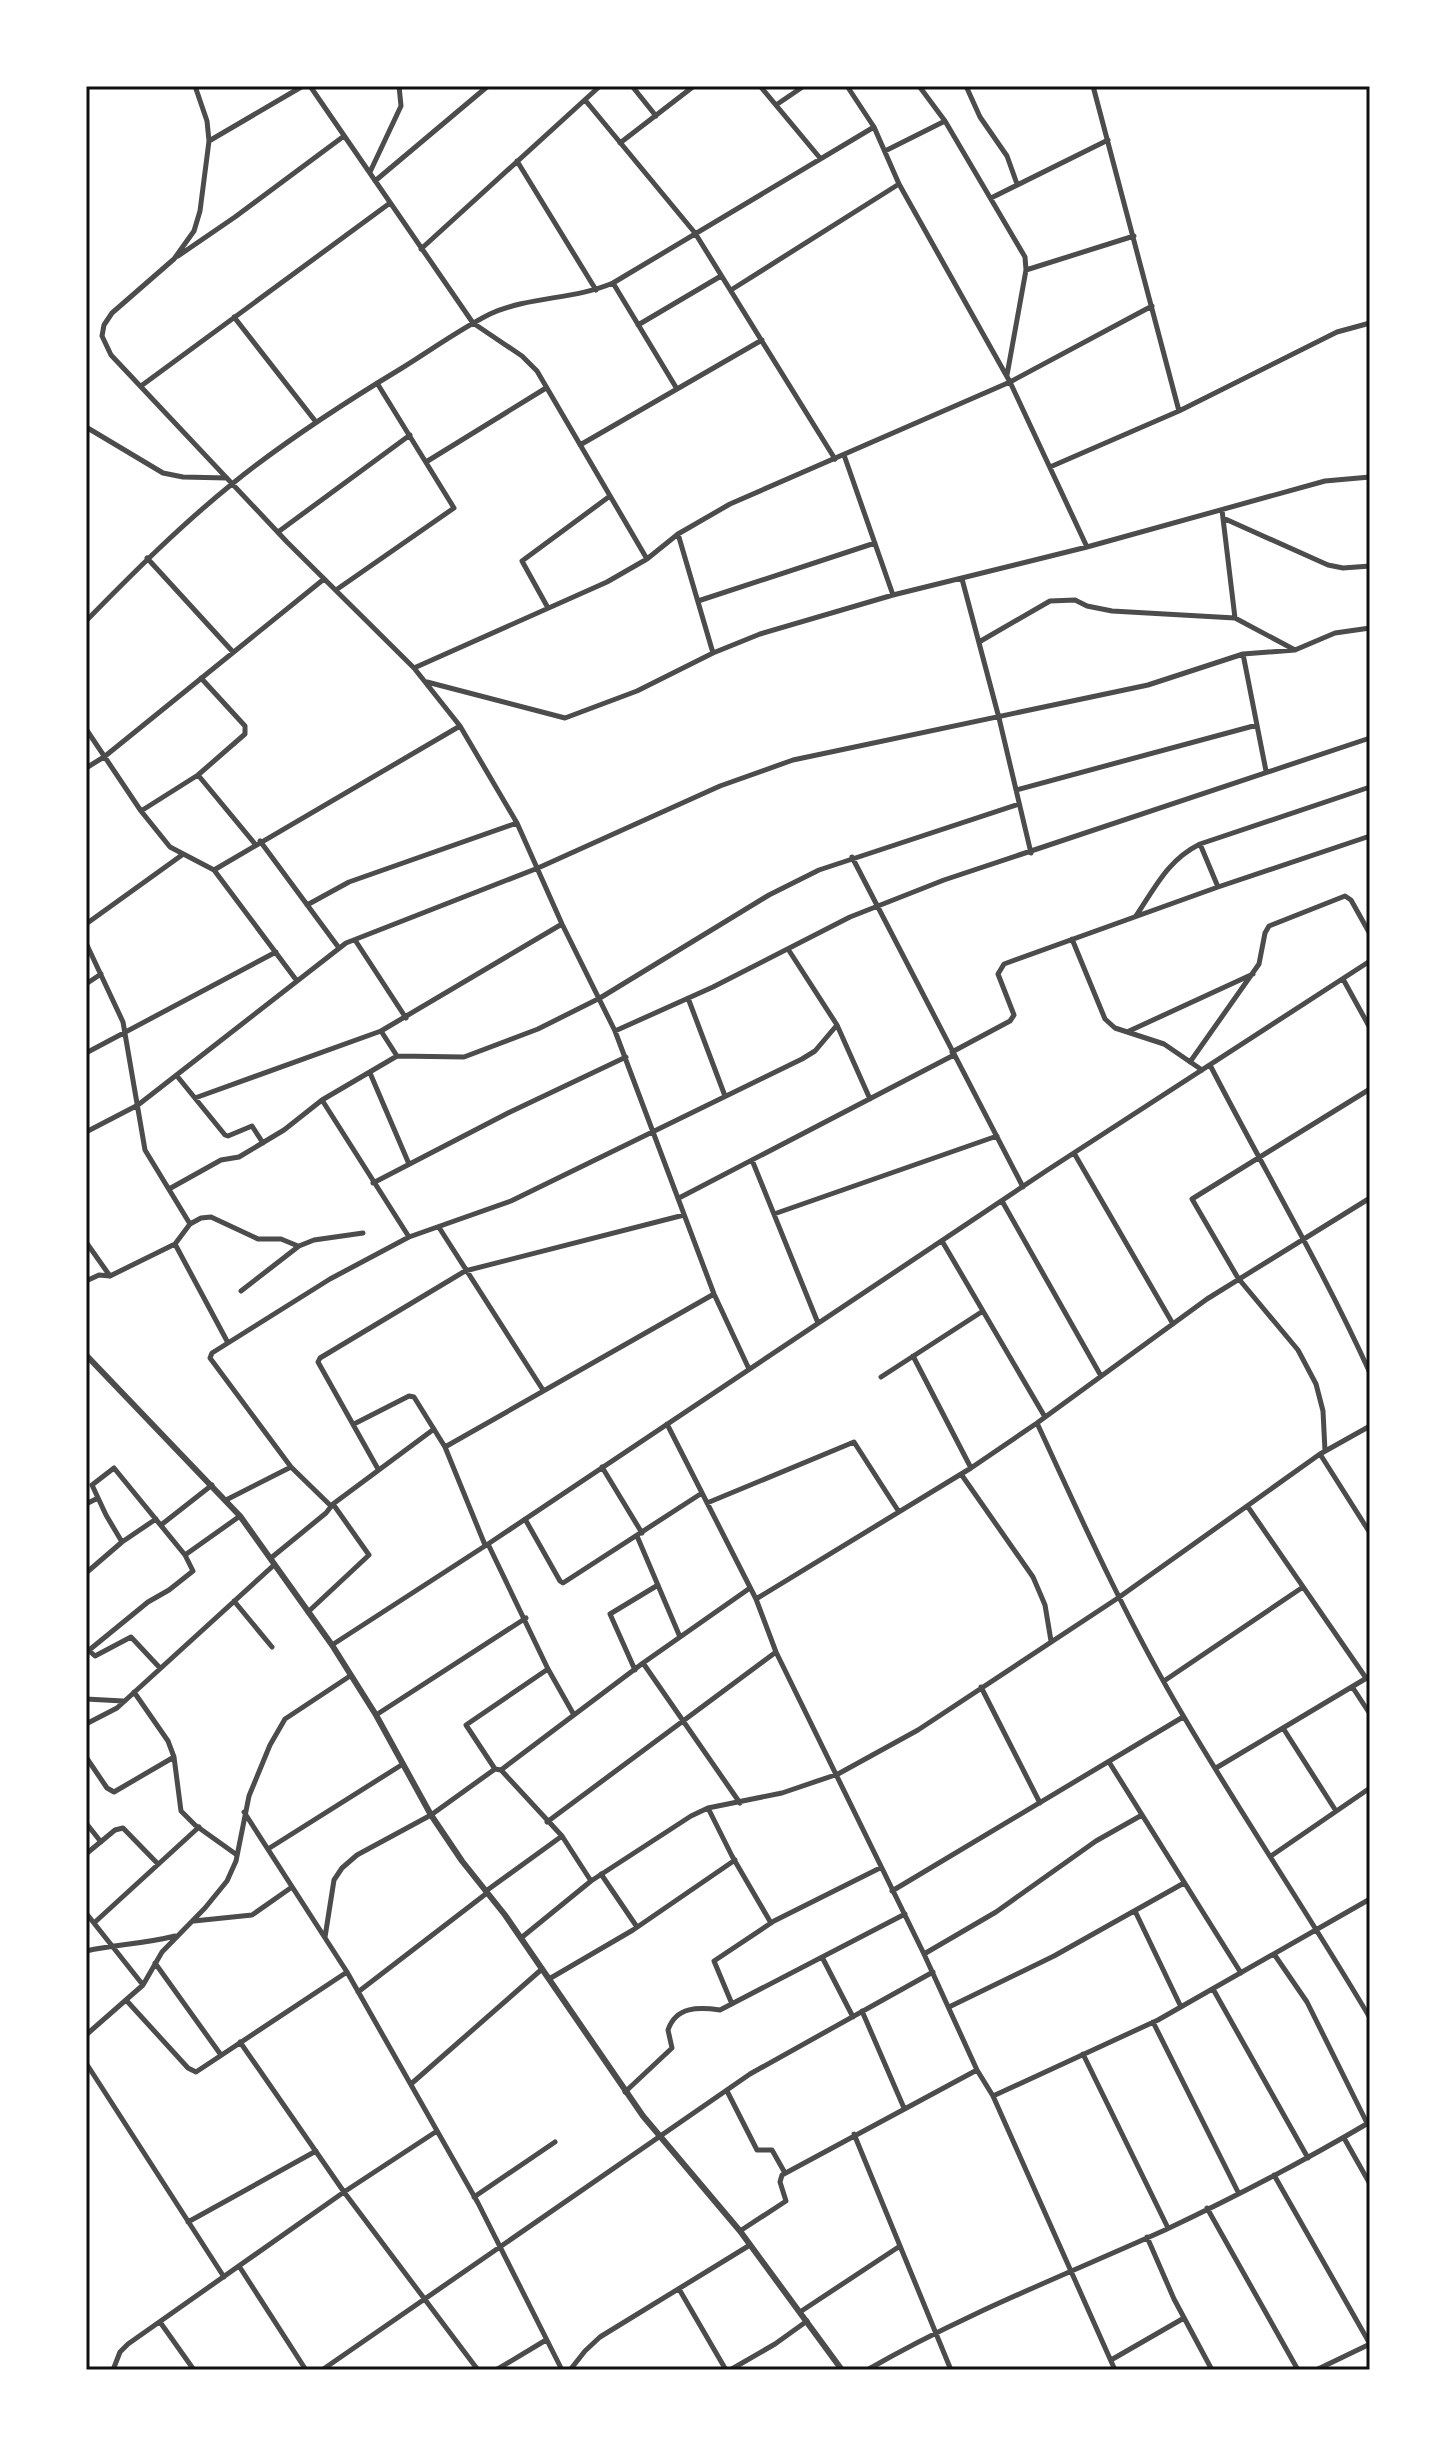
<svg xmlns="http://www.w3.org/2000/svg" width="1456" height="2456" font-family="Mulish,sans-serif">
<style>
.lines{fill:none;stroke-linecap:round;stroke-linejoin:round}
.minor{stroke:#4c4c4c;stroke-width:5}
.tertiary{stroke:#4c4c4c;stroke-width:6}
.neatline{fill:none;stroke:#111;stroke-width:3}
</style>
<rect width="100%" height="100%" fill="#fff"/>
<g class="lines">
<path class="minor" d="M195,86l12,35 2,20 -9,70 -6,20 -20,28 -62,54 -8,12 -2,11 9,19 176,187 127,126 46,58 57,97 45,101 53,107 99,263 35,75
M310,86l163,237 49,33 15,15 110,188
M632,86l24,30
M760,86l60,72
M847,86l27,41 25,57 111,198 77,165
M919,86l26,35 80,136 1,13 -19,105
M966,86l14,31 27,39 10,28
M1093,86l86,325
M585,100l110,133 140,226
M776,105l28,-19
M209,141l94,-55
M620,143l74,-57
M885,151l60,-30
M517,161l79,129
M370,172l31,-66 -2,-20
M375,181l113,-95
M991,198l117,-58
M421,249l179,-163
M178,256l57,-39 109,-81
M1026,270l108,-34
M613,283l64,106
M731,290l168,-106
M234,317l82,105
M638,325l83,-49
M141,386l249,-183
M86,427l77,46 20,4 44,1
M580,445l182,-105
M844,455l49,140
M426,462l120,-74
M1050,467l129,-56 158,-79 33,-9
M1222,510l13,108
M1223,518l105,47 15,3 27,-2
M278,532l132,-97
M678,534l35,119
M147,558l86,94
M962,579l37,139 32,135
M336,590l118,-82 -77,-125
M698,601l177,-58
M548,608l-26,-47 88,-65
M86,621c47,-48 94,-95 146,-137 53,-43 112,-81 170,-116 29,-18 58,-39 88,-54 40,-18 83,-14 123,-31l261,-156
M979,642l71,-41 25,-1 12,6 25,5 123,7 60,32 40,-17 35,-5
M1243,654l23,117
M414,668l193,-86 40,-23 31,-25 52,-30 280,-122 142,-76
M427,682l138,36 72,-27 76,-38 47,-19 133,-39 194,-48 238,-66 45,-4
M86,729l55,82 29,36 44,23 83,111
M86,768l18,-11 220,-178
M198,775l57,69
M1016,790l241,-65
M141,811l57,-36 47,-41v-8l-44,-48
M260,841l79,107
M1200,844l18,43
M852,857l171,330
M214,870l246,-144
M307,905l42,-23 168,-59
M1136,916c20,-30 32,-56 64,-72l170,-57
M86,924l96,-69
M1072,939l33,80 10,9 49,16 38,26
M355,940l51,78
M86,943l37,79 22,128 45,74 -15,20 52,97
M788,949l49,76 33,74
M1343,979l27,49
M86,984l15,-10
M688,998l37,98
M615,1031l98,-44 137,-70 94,-37 426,-142
M1127,1032l126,-58
M952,1052l58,-31 4,-6 -16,-41 6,-10 214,-77 152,-51
M86,1053l190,-101
M397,1056l-16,-25 181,-107
M1190,1062l69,-98 6,-31 4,-7 76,-30 6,4 19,34
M1210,1065c53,103 112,202 160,308
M370,1073l39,91
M177,1076l48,59 3,1 24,-10 11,17
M195,1098l186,-67
M322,1100l87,137
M86,1132l52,-27 208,-162 192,-75 182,-82 73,-26 355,-75 95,-31 52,-4
M1074,1153l99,171
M752,1160l66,163
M373,1183l135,-70 118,-56
M169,1189l52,-29 18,-3 45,-27 38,-30 75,-44 67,1 74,-28 62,-31 169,-103 50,-25 200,-66
M679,1198l275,-143
M1002,1201l99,175
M774,1214l223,-78
M190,1224l11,-6 10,-1 47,22h23l17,7
M440,1229l103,161
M942,1241l103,176
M86,1242l24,34
M86,1281l13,-6 11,1 65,-32
M241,1291l58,-45 15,-6 49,-7
M913,1356l58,112
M881,1377l102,-66
M1037,1423c46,100 91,200 147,294 60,102 126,199 186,301
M354,1424l55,-28 5,1 31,50 40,98
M667,1424l89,175 20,53 148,302 53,116 16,26 122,274
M445,1447l269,-153
M1325,1451l-2,-40 -7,-27 -18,-34 -60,-72 -46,-79 178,-110
M1320,1454l50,79
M602,1467l40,66
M378,1469l-60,-107 2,-4 145,-87 219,-56
M961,1474l72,103 12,28 6,36
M226,1500l65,-33
M707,1503l147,-61 45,70
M86,1504l12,-6
M331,1506l-40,-39 -81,-109 2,-5 118,-74 79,-42 102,-36 291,-142 13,-8 22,-26
M1248,1507l118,171
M525,1519l35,62 3,2 139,-90
M161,1525l51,-40
M637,1536l43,101
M488,1544l60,125 26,46
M185,1555l55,-39
M271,1558l55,-45 7,-9 101,-75
M86,1573l36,-31 34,-23
M756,1599l215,-131 66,-45 170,-124 163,-101
M234,1601l38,46
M308,1612l61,-57 -36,-51
M332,1645l156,-101 558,-373 324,-210
M86,1648l9,8 36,-19 29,31
M88,1651l60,-49 21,-12 24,-19 -8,-16 -71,-87 -22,17 14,30 16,27
M643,1663l97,140
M635,1670l-25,-56 48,-29
M1164,1681l139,-94
M981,1687l59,116
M1353,1688l17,26
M134,1692l34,49 6,16 7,54 14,14 42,30
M86,1699l37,2
M376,1715l150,-97
M86,1724l31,-16 157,-143
M1283,1728l53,83
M86,1757l21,31 7,4 60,-35
M1109,1762l132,211
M1216,1768l154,-92
M495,1769l-29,-44 82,-56
M501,1770l61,66 29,45
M708,1808l24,48 39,67
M244,1812l103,160 131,231 84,167
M547,1822l229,-170
M86,1823l15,19
M268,1849l135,-85
M86,1854l29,-24 8,-2 35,36
M1271,1856l99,-68
M601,1874l36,53
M486,1891l76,-55
M892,1891l291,-174
M1135,1911l46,96
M86,1913l57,72
M194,1921l58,-6 40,-28
M94,1923l105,-96
M325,1937l9,-57 8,-12 15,-13 74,-40 64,-46 6,1 142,-107 107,-75
M521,1938l70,-57 100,-65 17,-8 74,-15 56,-19 80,-44 200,-132 202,-144 50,-28
M86,1951c31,-7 58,-7 89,-15
M924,1954l72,-42 100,-71 46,-26
M1274,1954l33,48 60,121
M822,1957l31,60
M155,1963l66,92
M549,1979l84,-49 102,-70
M1213,1989l95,169
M358,1992l129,-99
M126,2000l62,68 8,4 151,-100
M732,2004l-18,-43 60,-40 106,-53
M949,2007l105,-51 130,-73
M862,2011l42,97
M1153,2022l85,170
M86,2035l57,-50 19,-33 43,-44 22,-27 9,-20 13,-65 21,-51 15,-26 65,-43
M240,2042l104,150 134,178
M1083,2054l85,174
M86,2063l138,214
M411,2084l131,-115
M727,2091l30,59h15l13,23
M625,2092l47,-44 -4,-18c8,-24 31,-23 52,-20l185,-96
M993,2096l165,-76 212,-121
M854,2134l97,236
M1344,2138l26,46
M1274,2175l96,169 -54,26
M474,2197l81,-55
M1207,2208l91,162
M188,2222l128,-71
M740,2231l46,-30 -6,-19 2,-7 195,-105
M1147,2237l27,62 38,71
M239,2266l67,104
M679,2289l47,81
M800,2312l100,-66
M160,2322l34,48
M1111,2360l73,-42
M113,2370l7,-18 8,-8 216,-152 93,-61
M322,2370l428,-296 183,-102
M496,2370l50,-30
M570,2370l15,-19 15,-14 150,-92
M730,2370l45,-26 32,-23
M867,2370c95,-55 198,-95 298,-140 70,-33 139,-69 205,-108"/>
<path class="tertiary" d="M86,1355l154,161 92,129 44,70 55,100 31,46 43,54 138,201 97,115 102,139"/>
</g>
<rect width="1456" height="2456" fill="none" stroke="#ffffff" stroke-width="176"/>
<rect x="88" y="88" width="1280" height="2280" class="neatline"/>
</svg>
